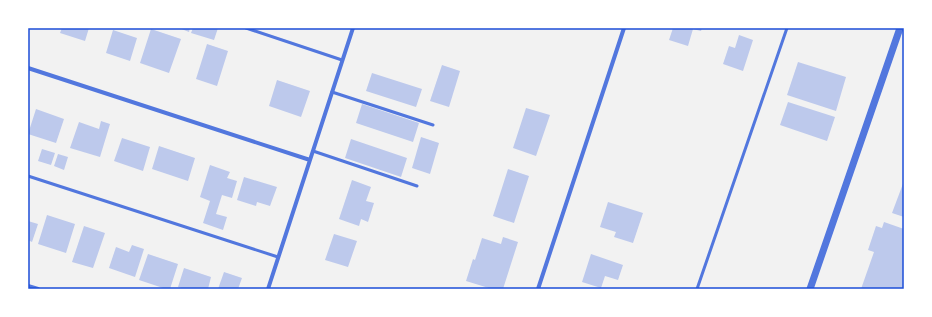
<svg xmlns="http://www.w3.org/2000/svg" width="932" height="317" font-family="'Golos Text',sans-serif">
<style>
.building{fill:#bdc9ec}
.lines{fill:none;stroke-linecap:round;stroke-linejoin:round}
.service{stroke:#5277de;stroke-width:3}
.minor{stroke:#5277de;stroke-width:4}
.tertiary{stroke:#5277de;stroke-width:7}
.neatline{fill:none;stroke:#1d4ed8;stroke-width:1.5}
</style>
<rect width="100%" height="100%" fill="#f2f2f2"/>
<path class="building" d="M62,28h27l-4,13 -25,-8z
M179,28h11l-1,4z
M193,28h25l-4,12 -23,-7z
M673,28h29l-1,3 -8,-2 -5,17 -19,-6z
M151,29l30,10 -12,34 -29,-10z
M113,30l24,8 -7,23 -24,-8z
M739,35l14,5 -10,31 -20,-7 6,-18 6,2z
M207,44l21,7 -11,35 -21,-7z
M798,62l48,15 -10,34 -49,-16z
M442,65l18,6 -11,36 -19,-6z
M372,73l50,16 -6,18 -50,-16z
M277,80l33,11 -9,26 -32,-11z
M788,102l47,15 -8,24 -47,-16z
M362,104l57,19 -6,19 -57,-19z
M526,108l24,7 -14,41 -23,-8z
M36,109l28,10 -8,24 -28,-9z
M101,121l9,3 -10,33 -30,-9 9,-26 20,7z
M421,137l18,6 -9,31 -18,-6z
M122,138l28,9 -7,24 -29,-10z
M351,139l56,19 -6,19 -56,-19z
M159,146l36,12 -7,23 -36,-12z
M42,149l13,4 -4,12 -13,-4z
M58,154l10,3 -4,13 -10,-4z
M210,165l20,7 -3,6 10,3 -5,17 -10,-3 -6,19 11,3 -4,13 -20,-7 7,-22 -10,-4z
M508,169l21,7 -15,47 -21,-7z
M244,177l33,10 -7,19 -13,-4 -1,4 -19,-6z
M352,180l19,7 -5,14 8,2 -6,19 -7,-3 -2,7 -20,-7z
M904,181v36l-12,-4z
M608,202l35,11 -10,30 -19,-6 2,-5 -16,-5z
M47,215l28,9 -9,29 -28,-9z
M28,221l10,3 -6,18 -4,-2z
M884,222l20,7v58l-1,2h-42l13,-37 -6,-2 8,-24 6,2z
M84,226l21,7 -12,35 -21,-6z
M334,234l23,7 -9,26 -23,-7z
M503,237l15,5 -15,47h-11l-26,-8 7,-22 2,1 7,-22 19,6z
M132,245l12,4 -9,28 -26,-9 7,-21 13,5z
M148,254l30,10 -8,25h-4l-27,-9z
M591,254l32,11 -5,15 -13,-4 -4,12 -19,-6z
M184,268l27,9 -3,12h-23l-7,-2z
M224,272l18,6 -4,11h-20z"/>
<g class="lines">
<path class="service" d="M246,28l96,32
M332,92l101,33
M313,151l104,35
M28,176l250,81
M697,289l90,-261"/>
<path class="minor" d="M28,68l282,92
M28,286l10,3
M268,289l85,-261
M538,289l86,-261"/>
<path class="tertiary" d="M810,289l90,-261"/>
</g>
<rect width="932" height="317" fill="none" stroke="#ffffff" stroke-width="58"/>
<rect x="29" y="29" width="874" height="259" class="neatline"/>
</svg>
